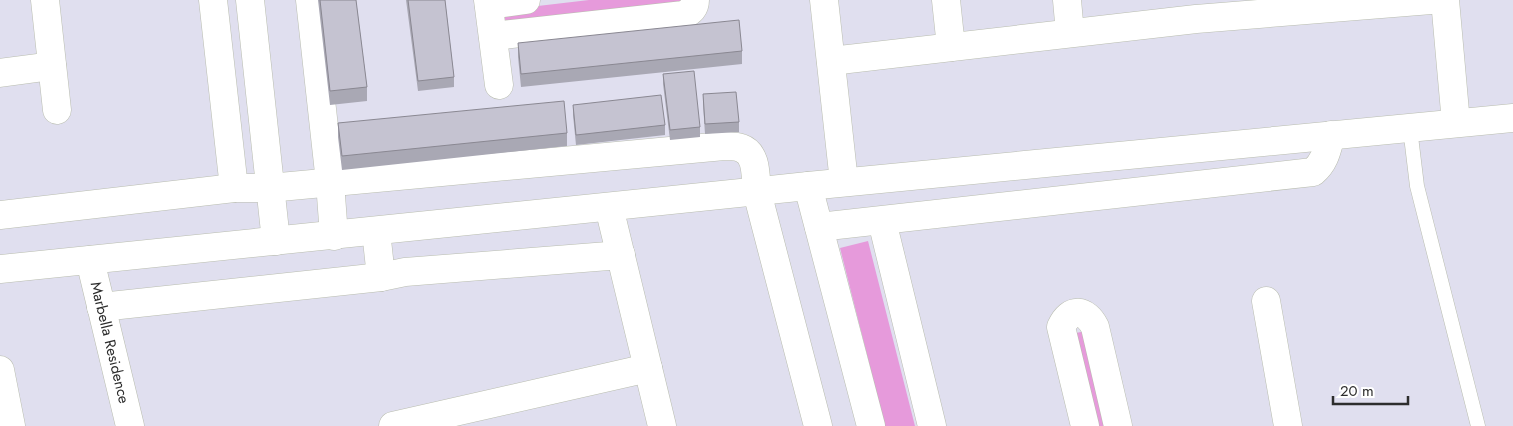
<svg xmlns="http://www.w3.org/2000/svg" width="1513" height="426" font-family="Jost,sans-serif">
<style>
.green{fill:#e69adb}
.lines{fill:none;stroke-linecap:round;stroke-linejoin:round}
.service-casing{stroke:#b9bdaf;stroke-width:15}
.minor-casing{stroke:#b9bdaf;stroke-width:29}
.service{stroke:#fff;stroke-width:14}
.minor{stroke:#fff;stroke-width:28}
.wall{fill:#a9a8b4}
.building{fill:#c5c3d1;stroke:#8a8892}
.labels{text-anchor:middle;stroke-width:4;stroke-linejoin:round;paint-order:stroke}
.street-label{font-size:15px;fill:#2d2d2d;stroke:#fff}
</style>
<rect width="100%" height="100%" fill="#e0dfef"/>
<path class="green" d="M589,0h97v7l-180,20 -2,-17z
M868,241l47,185h-30l-45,-178z
M1085,331l23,95h-14l-22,-92z"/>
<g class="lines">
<defs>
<path id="service" d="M1410,128l7,58 61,240"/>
<g id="minor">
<path d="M45,0l12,110"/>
<path d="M213,0l21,188"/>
<path d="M250,0l26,241"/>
<path d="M310,0l20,182 4,54"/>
<path d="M488,0l11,85"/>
<path d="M824,0l20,182"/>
<path d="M946,0l5,47"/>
<path d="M1067,0l3,33"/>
<path d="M1445,0l11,123"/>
<path d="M489,5l37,-5"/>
<path d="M493,36l191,-21c7,-4 11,-7 11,-15"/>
<path d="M831,61l365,-42 235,-19"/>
<path d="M0,73l52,-7"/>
<path d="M808,186l63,240"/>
<path d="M609,207l53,219"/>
<path d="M0,215l234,-27h35l455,-42c5,0 12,0 17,2 17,6 14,29 16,44l61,234"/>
<path d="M882,221l50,205"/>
<path d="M819,227l494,-55c12,-10 14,-22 18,-37"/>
<path d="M376,231l5,46"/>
<path id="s1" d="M90,260l40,166"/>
<path d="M0,269l808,-83 705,-68"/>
<path d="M1266,301l22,125"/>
<path d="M101,307l280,-30 24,-5 216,-17"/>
<path d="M0,370l11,56"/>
<path d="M393,426l255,-58"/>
<path d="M1085,426l-24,-99c9,-20 25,-18 34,0l23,99"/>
</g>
</defs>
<use href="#service" class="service-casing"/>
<use href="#minor" class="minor-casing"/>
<use href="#service" class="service"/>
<use href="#minor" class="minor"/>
</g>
<path class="wall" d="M318,0h38l11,87v14l-37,4z
M406,0h39l9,77v10l-36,4z
M518,43l224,8v13l-221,23 -3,-30z
M663,74l37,53v10l-30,3 -7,-56z
M703,94l36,28v10l-34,2 -2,-30z
M573,105l92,20v10l-89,10 -3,-30z
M338,123l229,10v13l-225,24 -4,-33z"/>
<path class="building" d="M320,0h36l11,87 -37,4z
M408,0h37l9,77 -36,4z
M739,20l3,31 -221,23 -3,-31z
M694,71l6,56 -30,3 -7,-56z
M736,92l3,30 -34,2 -2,-30z
M661,95l4,30 -89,10 -3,-30z
M564,101l3,32 -225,23 -4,-33z"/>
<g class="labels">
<g class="street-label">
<text dy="5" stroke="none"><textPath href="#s1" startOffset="85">Marbella Residence</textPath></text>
</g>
</g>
<path d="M1333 396v8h75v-8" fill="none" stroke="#2d2d2d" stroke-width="2.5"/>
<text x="1340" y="396" font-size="15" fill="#2d2d2d" stroke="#ffffff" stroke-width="4" paint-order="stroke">20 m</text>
</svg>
